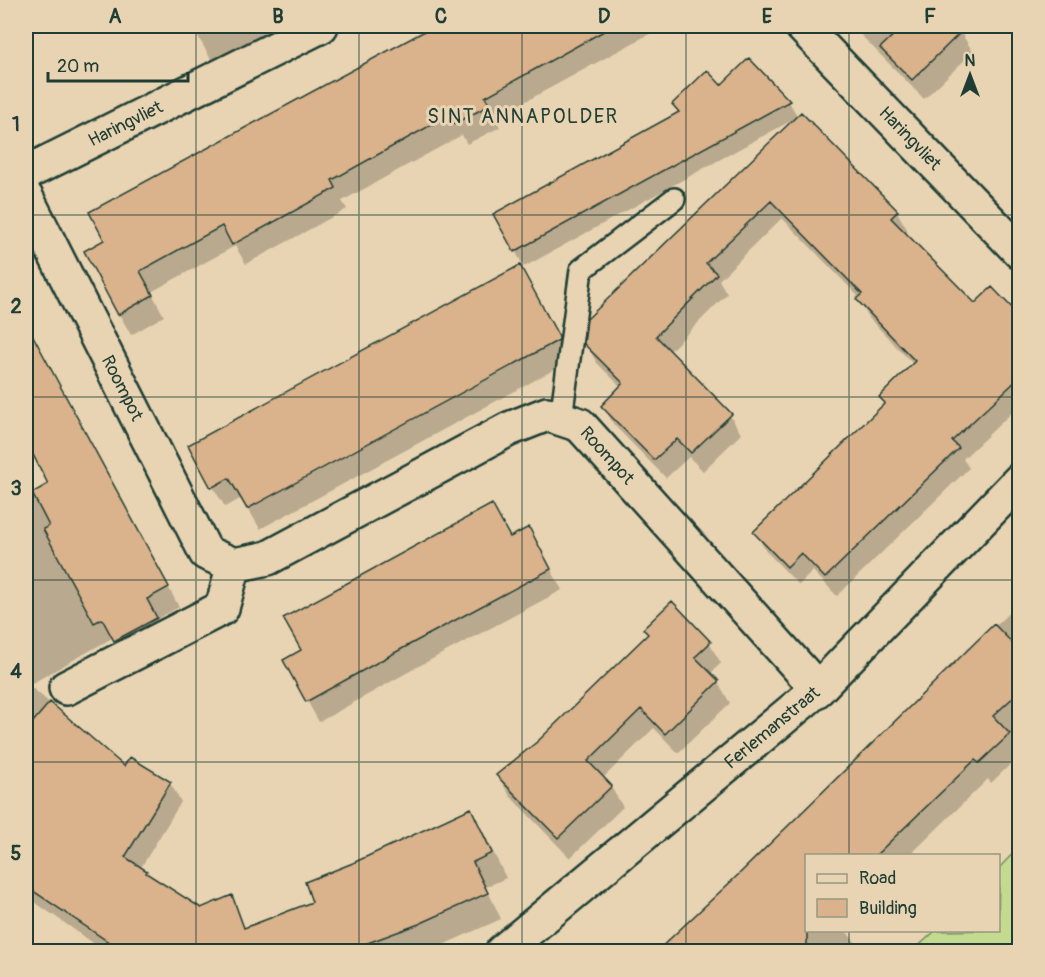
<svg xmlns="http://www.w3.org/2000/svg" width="1045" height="977" font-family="Pangolin,sans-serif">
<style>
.green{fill:#c4da8f;stroke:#728c62;stroke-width:1.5}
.shadow{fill:#0003}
.building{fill:#dab28b;stroke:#1f3d34;stroke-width:1.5}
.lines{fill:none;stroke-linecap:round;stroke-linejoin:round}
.lane-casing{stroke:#1f3d34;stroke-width:26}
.street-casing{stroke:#1f3d34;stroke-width:38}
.lane{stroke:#e8d4b2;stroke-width:21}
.street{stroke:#e8d4b2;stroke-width:33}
.grid{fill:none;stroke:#1f3d34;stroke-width:1.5;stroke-opacity:0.55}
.labels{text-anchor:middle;stroke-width:6;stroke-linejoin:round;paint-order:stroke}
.street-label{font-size:18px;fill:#1f3d34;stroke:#e8d4b2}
.neighbourhood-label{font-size:20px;letter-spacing:1.5px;fill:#1f3d34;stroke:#e8d4b2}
.neatline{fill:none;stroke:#1f3d34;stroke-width:2}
.grid-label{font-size:20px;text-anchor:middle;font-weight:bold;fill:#1f3d34}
</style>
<rect width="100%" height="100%" fill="#e8d4b2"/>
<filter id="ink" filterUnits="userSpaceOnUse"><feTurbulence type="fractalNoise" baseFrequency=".0167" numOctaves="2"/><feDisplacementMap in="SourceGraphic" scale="12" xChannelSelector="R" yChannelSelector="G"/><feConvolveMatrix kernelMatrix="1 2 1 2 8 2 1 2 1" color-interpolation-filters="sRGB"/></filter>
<g filter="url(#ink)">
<path class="green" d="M1019,847v104h-106l22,-20 63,-1 1,-62z"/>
<path class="shadow" d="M192,26h86l-66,35z
M437,26h227l-169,92 5,9 -33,17 -5,-9 -120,66 5,8 -101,55 -11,-18 -84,46 13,24 -33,19 -12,-21 -13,-73 -15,-28z
M852,26h114l-6,5 13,21 -49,47z
M749,60l40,42 9,15 99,95 11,19 -3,3 70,71 45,13v87l-57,54 6,9 -132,128 -24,-25 -14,14 -33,-34 -11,-19 130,-127 -4,-8 33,-32 -45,-47 -11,-19 2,-1 -78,-80 -63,62 8,14 -58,58 61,63 11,19 -38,37 -14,-14 -23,21 -52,-53 -11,-19 18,-19 -24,-24 -12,-20 209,-224 -270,148 -29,-52 184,-101 -6,-10 48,-17z
M531,287l39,72v2l-310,168 -18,-31 -17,9 -12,-20z
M26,322l153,285 -22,12 10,18 -41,22 -12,-22 -85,48 96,83 45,15 11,19 -41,67 6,3 2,5 79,61 -10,14h-111l-80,-56v-398l24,-13 -24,-46z
M510,538l30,11 22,41 -143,76 -100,56 -34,-61z
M1020,602v153l-29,28 -3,-4 -79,77h-103v74h39l19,22h-203l-1,-2z
M645,630l64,13 12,20 -11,11 8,8 12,21 -52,50 -24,-25 -51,50 8,9 12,20 -53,51 -60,-62 -12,-20 41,-33 109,-107z
M471,810l14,25 21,43 -20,9 15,32 -74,33h-174l-8,-23 69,-26 40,-39z"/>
<path class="building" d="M434,26h179l-128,71 5,8 -36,19 -5,-9 -117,65 4,8 -104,57 -10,-19 -82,45 13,24 -35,20 -34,-64 20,-11 -15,-28z
M903,26h64l-55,54 -32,-32z
M749,58l41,43 -276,151 -21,-38 186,-102 -7,-8 35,-34 14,15z
M801,112l97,99 -7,7 84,85 17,-16 28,29v61l-68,64 7,7 -134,130 -24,-25 -14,14 -34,-35 132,-129 -6,-6 36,-36 -59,-62 6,-5 -91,-93 -65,62 11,11 -61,62 76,78 -41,39 -14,-14 -23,21 -53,-54 22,-23 -39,-39 3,-25z
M520,265l39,72v3l-312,169 -18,-31 -18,10 -23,-43z
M26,323l143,264 -22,12 10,19 -43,23 -12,-22 -8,4 -51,-94 6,-3 -17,-33 16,-9 -22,-43z
M492,504l18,33 19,-10 22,42 -144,77 -101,56 -23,-42 18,-10 -18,-32z
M672,601l39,41 -16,15 24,24 -54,53 -24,-25 -53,52 24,25 -54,52 -62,-63 42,-34 110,-107 -5,-5z
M994,624l26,27v40l-27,25 17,18 -31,29 -4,-3 -99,95h-69v96h-150l82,-77z
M50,702l74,64 6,-9 41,25 -46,75 22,14 -1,2 55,35 31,-13 12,33 68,-26 -7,-20 48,-19 118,-55 21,45 -19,9 15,31 -69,31 -73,27h-224l-96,-65v-156z"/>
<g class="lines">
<defs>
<path id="lane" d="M561,418l20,-148 93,-71"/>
<g id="street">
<path id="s1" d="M802,26l218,226"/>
<path id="s2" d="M26,173l295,-147"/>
<path id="s3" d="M26,197l180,356 28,12 34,-7 241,-129 38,-15 33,11 238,264"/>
<path d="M66,688l156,-80 12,-43"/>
<path id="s4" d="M502,952l316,-263 202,-209"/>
</g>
</defs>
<use href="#lane" class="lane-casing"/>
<use href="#street" class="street-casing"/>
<use href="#lane" class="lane"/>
<use href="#street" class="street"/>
</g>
</g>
<path class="grid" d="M196,26v926M359,26v926M522,26v926M686,26v926M849,26v830M26,215h994M26,397h994M26,580h994M26,762h994M849,930v22"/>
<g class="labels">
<g class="street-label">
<text dy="6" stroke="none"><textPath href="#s2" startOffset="111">Haringvliet</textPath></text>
<text dy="6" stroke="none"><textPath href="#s1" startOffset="156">Haringvliet</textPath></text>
<text dy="6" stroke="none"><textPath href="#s3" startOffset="214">Roompot</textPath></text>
<text dy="6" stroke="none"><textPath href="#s3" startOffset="854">Roompot</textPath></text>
<text dy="6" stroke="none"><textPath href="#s4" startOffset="351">Ferlemanstraat</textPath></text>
</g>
<g class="neighbourhood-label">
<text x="523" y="123">SINT ANNAPOLDER</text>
</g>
</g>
<rect width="1045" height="977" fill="none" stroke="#e8d4b2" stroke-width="66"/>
<rect x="805" y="854" width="195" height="78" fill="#e8d4b2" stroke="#989880" stroke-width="1.5"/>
<rect x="817" y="874" width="30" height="9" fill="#e8d4b2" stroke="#989880" stroke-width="1.5"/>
<text x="859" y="884" font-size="18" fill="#1f3d34">Road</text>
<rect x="817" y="899" width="30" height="18" fill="#dab28b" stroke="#989880" stroke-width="1.5"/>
<text x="859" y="914" font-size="18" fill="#1f3d34">Building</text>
<g transform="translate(970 75)" stroke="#e8d4b2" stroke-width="4.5" paint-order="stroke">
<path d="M0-4.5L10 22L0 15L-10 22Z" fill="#1f3d34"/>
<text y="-9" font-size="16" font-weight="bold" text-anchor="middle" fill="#1f3d34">N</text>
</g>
<path d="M48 72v9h140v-9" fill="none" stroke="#1f3d34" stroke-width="3"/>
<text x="57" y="72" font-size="18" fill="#1f3d34" stroke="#e8d4b2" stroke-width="4.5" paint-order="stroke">20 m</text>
<rect x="33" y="33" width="979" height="911" class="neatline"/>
<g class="grid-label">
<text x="115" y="23">A</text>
<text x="278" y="23">B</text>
<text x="441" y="23">C</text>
<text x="604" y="23">D</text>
<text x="767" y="23">E</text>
<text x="930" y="23">F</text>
<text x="16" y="131">1</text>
<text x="16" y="313">2</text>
<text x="16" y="495">3</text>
<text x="16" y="678">4</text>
<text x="16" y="860">5</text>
</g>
</svg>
